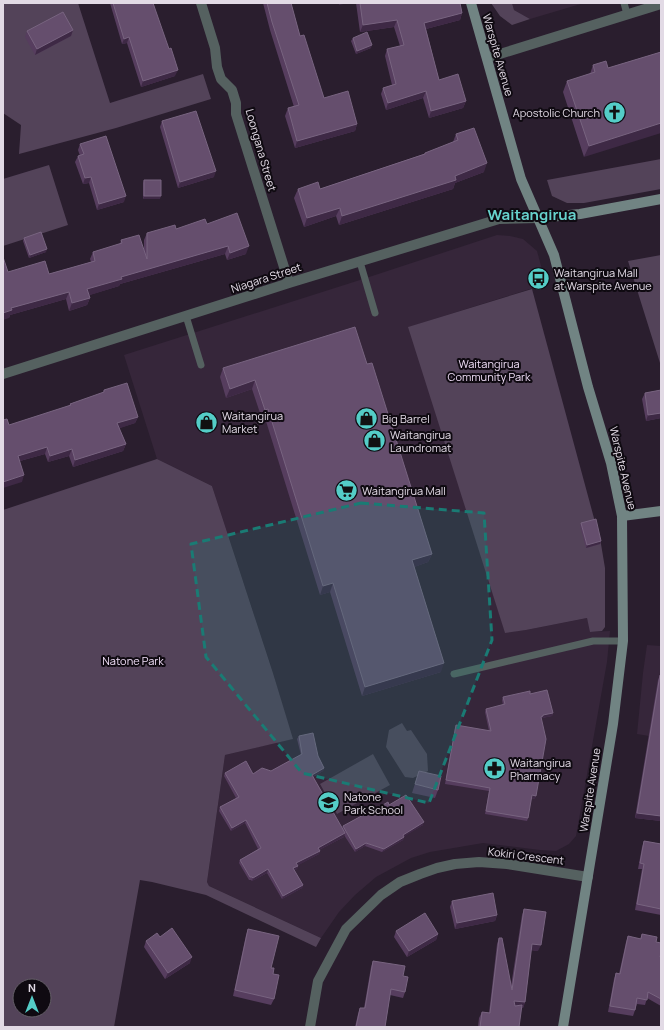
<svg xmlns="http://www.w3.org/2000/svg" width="664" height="1030" font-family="Manrope,sans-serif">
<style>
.built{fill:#36263a}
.green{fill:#534359;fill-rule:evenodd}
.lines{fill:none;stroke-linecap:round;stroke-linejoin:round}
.lane{stroke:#556160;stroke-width:7}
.street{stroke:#556160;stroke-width:10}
.secondary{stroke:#718483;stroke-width:10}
.wall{fill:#563d5e}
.shaded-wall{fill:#3e2945}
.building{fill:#654e6d;stroke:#786480}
.marked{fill:#1a7b74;fill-opacity:0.2;stroke:#1a7b74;stroke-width:3;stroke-dasharray:8 5;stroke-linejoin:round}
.labels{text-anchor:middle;stroke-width:4;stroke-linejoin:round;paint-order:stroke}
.street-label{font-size:11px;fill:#e2dae5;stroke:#0f0a11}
.poi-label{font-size:11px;fill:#e2dae5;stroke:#0f0a11;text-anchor:start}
.park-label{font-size:11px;fill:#efddf6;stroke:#0f0a11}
.district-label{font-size:15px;font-weight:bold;fill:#67d3cd;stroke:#0f0a11}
</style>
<rect width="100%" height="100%" fill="#2a1e2e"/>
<path class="built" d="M512,3h72l-54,16 -16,-9z
M497,235l13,1 13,3 14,12 9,33 -137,43 96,305 21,-2 61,-12 4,14 19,-1 -3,31 -31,174 -7,8 -13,7 -16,-1 -57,-7 -53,9 -19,6 -35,19 -21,18 -16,17 -18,26 -112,-52 -2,-4 18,-127 67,-16 -19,-66 -61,-187 -55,-27 -33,-104 236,-75z
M647,645l14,1v92l-24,-4 6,-61z"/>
<path class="green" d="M3,3h75l32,100 93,-29 8,25 -95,29 -97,26 2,-29 -18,-12z
M491,3h21l2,7 16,9 -18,6 -12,-9z
M661,159v30l-77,14h-17l-15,-7 -5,-16z
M49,165l19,60 -65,21v-67z
M661,255v108h-1l-32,-102z
M532,289l69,255 4,24v59l-3,4 -12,1 -3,-14 -61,12 -21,3 -97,-306z
M157,459l55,27 61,187 20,66 -68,16 -18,127 2,4 112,52 -5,9 -110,-52 -54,-13 -12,-2 -26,147h-111v-517zM20,986h24v24h-24z
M402,723l5,8 4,-1 16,24 1,17 -15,7 -8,-1 -19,-30 3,-17z
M373,754l17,31 -53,29 -17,-30z"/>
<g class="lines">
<path class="lane" d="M624,3l3,11
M360,262l15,51
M186,316l15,49
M454,674l139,-33h30"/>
<path class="street" d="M201,3l14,45 2,19 4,12 11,11 4,13v11l53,169
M487,58l174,-54
M3,374l286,-91 210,-64 39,-1
M310,1027l8,-46 28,-52 35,-34 19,-13 20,-8 17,-6 18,-4 24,-2 28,2 81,13"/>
<path class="secondary" d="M471,3l50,176 33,76 34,132 23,76 11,53 1,125 -10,83 -50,303
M538,218l42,-4 81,-15
M622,516l39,-5"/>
</g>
<path class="wall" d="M110,3h43l22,73 -34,11 -14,-44 -5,1z
M263,3h28l9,33 24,62 33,26 -2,7 -60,17 -10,-32 3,-8 6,-1 -24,-77z
M356,3h104l2,10 -2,7 -34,9 13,51 27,21 -3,7 -34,10 -6,-20 -37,12 -5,-16 2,-6 9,-3 -7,-29 2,-7 13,-3 -6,-19 -34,5z
M73,30l-2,6 -36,19 -10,-18 2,-6z
M353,38l18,10 -15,6 -5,-13z
M661,52l-77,105 -21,-65 4,-11 23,-7 3,-9 15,3z
M162,121l52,56 -36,11 -18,-61z
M456,134l28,38 -29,11 -2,6 -114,36 -3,-9 -32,11 -10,-29 4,-9h22l104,-35 1,-1 28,-11z
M80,144l44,58 -27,8 -8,-27 -6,1 -8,-22 3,-6h2l-2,-6z
M144,180l16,19h-17v-16z
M207,224l39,30 -19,6 -2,-6 -105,30 -1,2 -30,9 1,3 -3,7 -18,6 -3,-12 -56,16 -1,3 -1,-46 41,2 42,-12 -1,-3 3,-7 27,-8 1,-4 23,10v-10l3,-7 29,-4z
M24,238l22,14 -17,6 -6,-17z
M367,364l65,190 -4,8 -14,5 27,105 -79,24 -32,-104 -10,3 -55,-177 -3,1 -10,-30 -26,9 -6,-21 3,-9z
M104,390l34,27 -3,6 -16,5 7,16 -3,7 -50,16 -4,-11 -21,6 -3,-8 -25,7 2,21 -13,-57 60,-19 1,-2 33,-11z
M661,390v28l-15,3 -4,-22 3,-6z
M581,523l20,18 -1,3 -14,4 -6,-22z
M660,675h1v146l-26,-3 23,-138z
M530,694l23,19 -1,3 -10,2 -1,1 -6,80 -4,-1 -3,20 -1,3 -42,-7 4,-23 -44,-7 10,-56 1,-3 33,6 -4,-19 1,-3 17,-4 -1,-5 1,-3z
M299,736l19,20 6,12 -1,3 -10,6 29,51 1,-2 24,-12 22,-9 34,20 -19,11 -1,4 -21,12 -17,-6 -10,6 -11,-17v2l-25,13 1,1 -1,3 -21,11 -1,4 -3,1 9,15 -1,3 -20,11 -15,-26 -15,8 -1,-1h-2l-10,-17 1,-3 18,-11 -13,-26 -14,8 -12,-20 1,-4 16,-9 -12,-22 1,-3 28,1 18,-3 30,-16 -4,-16z
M419,771l19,19 -3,8 -23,-5z
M644,841l17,3v71l-26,-5 7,-41h-4l4,-22z
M452,901l45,14 -2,6 -40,8 -5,-22z
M524,909l14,42 -7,-1 -6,52 -2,6h-2l-2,19h-41l1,-9 3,-6 7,1 8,-69 2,-6 12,48 11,-71z
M248,929l23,39 2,6 1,25 -3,6 -38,-9 13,-61z
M396,931l42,3 -2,6 -29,17 -13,-20z
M642,934l14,8 4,15 1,1v48l-14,-8 -2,7 -8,-1 -4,12 -25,-4 6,-33 2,-6 3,1 7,-32 2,-6 12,3z
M160,937l30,26 -25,16 -21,-32 2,-6z
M373,961l30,15 2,16 -2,6 -13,-3 -5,32h-30l3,-13 2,-6h4l7,-41z"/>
<path class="shaded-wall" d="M339,3h9l-9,2z
M462,13l-2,7 -38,10 2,-7z
M397,20l-3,7 -34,5 3,-7z
M73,30l-2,6 -36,19 2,-6z
M129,37l-2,6 -5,1 2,-5z
M372,45l-1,3 -15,6 1,-3z
M178,70l-3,6 -34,11 2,-6z
M426,91l-3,7 -37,12 2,-7z
M466,101l-3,7 -34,10 2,-7z
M661,123v10l-77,24 5,-11z
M357,124l-2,7 -60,17 2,-7z
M487,163l-3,9 -29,11 -2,6 -114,36 3,-9z
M216,171l-2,6 -36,11 2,-6z
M91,177l-2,6 -6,1 2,-6z
M126,196l-2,6 -27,8 2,-6z
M144,196h17l-1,3h-17z
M340,208l-4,8 -32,11 3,-9z
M228,246l-3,8 -105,30 -1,2 -35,11 3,-8 34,-12z
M249,246l-3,8 -19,6 3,-7z
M47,249l-1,3 -17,6 1,-3z
M69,292l-3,7 -56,16 -1,3 -6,2v-7l8,-5z
M90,298l-3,7 -18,6 3,-8z
M255,380l-3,9 -26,9 4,-9z
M268,409l-3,9 -3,1 3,-9z
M661,413v5l-15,3 2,-6z
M138,417l-3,6 -20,7 2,-7z
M126,444l-3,7 -50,16 2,-7z
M47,447l-2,7 -29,8 2,-6z
M72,449l-3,7 -21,6 2,-6z
M24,475l-2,7 -19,6v-6z
M601,541l-1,3 -14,4 1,-3z
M432,554l-4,8 -19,7 3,-9z
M333,583l-3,9 -10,3 3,-9z
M444,663l-3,9 -79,24 3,-9z
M553,713l-1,3 -10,2v1l-2,1 1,-3 2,-2z
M324,768l-1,3 -12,7 1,-3z
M532,795l4,1 -1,3 -5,-1z
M637,813l24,3v5l-26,-3z
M246,820l-1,3 -14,8 1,-3z
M424,822l-1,3 -21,13 1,-3z
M345,833l-1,4 -27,14 1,-3z
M404,837l-1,3 -21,12 2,-3z
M366,843l-1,3 -10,6 1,-3z
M320,851l-1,3 -24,13 1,-4z
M298,866l-1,3 -5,3 1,-4z
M268,869l-1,4 -15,8 1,-3z
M303,885l-1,3 -20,11 1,-3z
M497,915l-2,6 -40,8 2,-6z
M438,934l-2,6 -29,17 2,-6z
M532,944l9,1 -3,6 -9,-1z
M192,957l-2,6 -25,16 3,-6z
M514,1001l11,1 -2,6 -11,-1z"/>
<path class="building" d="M113,3h40l16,46 2,-1 7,22 -35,11 -14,-44 -5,2z
M267,3h24l9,33 4,-1 20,63 24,-7 9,33 -60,17 -9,-33 11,-3 -27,-83z
M360,3h100l2,10 -38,10 15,57 19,-6 8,27 -35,10 -5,-20 -38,12 -5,-15 13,-4 -9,-35 17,-4 -7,-25 -34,5z
M63,12l10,18 -36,19 -10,-18z
M367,32l5,13 -15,6 -4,-13z
M661,52v71l-72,23 -22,-65 28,-9 -2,-7 13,-4 2,7z
M196,111l20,60 -36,11 -18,-61z
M474,128l13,35 -32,13 1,4 -114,36 -2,-8 -33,10 -9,-29 20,-7 2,7 105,-35v-1l33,-13 -2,-6z
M106,136l20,60 -27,8 -8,-27 -6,1 -7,-22 6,-2 -4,-10z
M144,180h17v16h-17z
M237,213l12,33 -19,7 -2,-7 -107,31 1,2 -35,10 3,9 -18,5 -3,-11 -58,16 1,2 -9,3v-56l5,15 37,-11 4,13 46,-13 -2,-9 29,-9 -1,-3 18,-5 8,24v-26l28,-8 1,4 29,-10 2,5z
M41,232l6,17 -17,6 -6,-17z
M355,327l12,37 5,-1 60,191 -20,6 32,103 -79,24 -32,-104 -10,3 -55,-177 -3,1 -10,-30 -25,9 -7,-21z
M127,383l11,34 -21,6 9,21 -51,16 -3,-11 -22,7 -3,-9 -29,9 6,19 -21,7v-62l4,-1 2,6 62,-20 -1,-1 34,-12v-2z
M661,390v23l-13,2 -3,-22z
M596,519l5,22 -14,4 -6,-22z
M660,675h1v141l-24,-3z
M547,690l6,23 -10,2v1l-2,1 5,22 -10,57 -4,-1 -4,23 -42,-7 4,-23 -44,-8 10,-55 35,6 -5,-22 19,-5 -2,-7 27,-6v3z
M313,733l5,23 6,12 -12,7 33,58 -27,15 2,3 -24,12 2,3 -5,2 10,17 -20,11 -15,-27 -15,9 -1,-1h-2l-10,-17 21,-12 -15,-28 -14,8 -12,-21 19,-10 -14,-24 21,-12 7,13 9,-6 9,3 31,-17 -3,-18z
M419,771l22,5 -3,14 -23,-6z
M406,795l18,27 -21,13 1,2 -20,12 -18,-6 -10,6 -13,-23 24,-13v1l21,-12 1,3z
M644,841l17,3v65l-24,-5 7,-40 -4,-1z
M493,893l4,22 -40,8 -5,-22z
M524,909l22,3 -5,33 -9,-1 -7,58 -11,-1 1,5 7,-1 -3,22h-39l2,-15 8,1 9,-75h3l10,52z
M425,913l13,21 -29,17 -13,-20z
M172,928l20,29 -24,16 -22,-32 11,-8 3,4z
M248,929l31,7 -8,32h3l-1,6 6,1 -5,24 -39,-9z
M642,934l15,3 -1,5 5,1v10l-1,4 1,1v41l-13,-7 -1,8 -10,-2 -2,12 -25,-4 6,-33 4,1 8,-38 13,3z
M373,961l32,5 -2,10 5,1 -3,15 -14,-3 -6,38h-29l4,-19h5z"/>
<path class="marked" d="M361,503l123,10 8,127 -63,163 -127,-30 -96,-116 -15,-113z"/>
<defs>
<symbol id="church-disc" viewBox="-11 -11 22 22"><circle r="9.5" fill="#54cdc7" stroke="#0f0a11"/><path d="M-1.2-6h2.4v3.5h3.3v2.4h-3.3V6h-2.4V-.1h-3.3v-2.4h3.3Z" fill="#111"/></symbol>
<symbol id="bus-disc" viewBox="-11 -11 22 22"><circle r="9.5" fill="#54cdc7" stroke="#0f0a11"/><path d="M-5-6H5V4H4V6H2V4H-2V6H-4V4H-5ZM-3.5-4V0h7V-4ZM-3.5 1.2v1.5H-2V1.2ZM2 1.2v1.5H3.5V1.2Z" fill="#111"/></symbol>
<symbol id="shop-disc" viewBox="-11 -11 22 22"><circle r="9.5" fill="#54cdc7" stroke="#0f0a11"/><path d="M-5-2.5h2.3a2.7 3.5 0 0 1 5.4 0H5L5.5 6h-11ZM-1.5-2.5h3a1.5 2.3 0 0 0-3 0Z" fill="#111"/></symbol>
<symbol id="supermarket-disc" viewBox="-11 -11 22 22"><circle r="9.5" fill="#54cdc7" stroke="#0f0a11"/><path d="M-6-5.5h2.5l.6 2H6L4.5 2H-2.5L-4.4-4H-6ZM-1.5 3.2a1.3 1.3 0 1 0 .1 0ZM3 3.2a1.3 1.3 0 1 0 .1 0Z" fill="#111"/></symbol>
<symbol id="pharmacy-disc" viewBox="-11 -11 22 22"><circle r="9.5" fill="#54cdc7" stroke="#0f0a11"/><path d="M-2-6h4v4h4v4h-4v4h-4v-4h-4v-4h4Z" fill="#111"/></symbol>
<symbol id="school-disc" viewBox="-11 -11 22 22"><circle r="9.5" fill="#54cdc7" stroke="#0f0a11"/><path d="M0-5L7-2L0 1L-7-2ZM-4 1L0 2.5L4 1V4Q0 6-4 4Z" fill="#111"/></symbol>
</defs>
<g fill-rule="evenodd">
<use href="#church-disc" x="602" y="100" width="25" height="25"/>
<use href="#bus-disc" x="526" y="266" width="25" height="25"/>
<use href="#shop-disc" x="354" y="406" width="25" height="25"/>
<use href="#shop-disc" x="194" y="410" width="25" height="25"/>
<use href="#shop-disc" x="362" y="428" width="25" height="25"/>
<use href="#supermarket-disc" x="334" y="478" width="25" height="25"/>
<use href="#pharmacy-disc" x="482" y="756" width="25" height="25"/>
<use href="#school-disc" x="316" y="790" width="25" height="25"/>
</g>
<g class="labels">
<g class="street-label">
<text transform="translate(498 55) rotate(74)" y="4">Warspite Avenue</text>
<text transform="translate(261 150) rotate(74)" y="4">Loongana Street</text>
<text transform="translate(266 278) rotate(-18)" y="4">Niagara Street</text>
<text transform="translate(623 468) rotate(77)" y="4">Warspite Avenue</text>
<text transform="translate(590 790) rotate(-81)" y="4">Warspite Avenue</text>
<text transform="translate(526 856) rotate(7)" y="4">Kokiri Crescent</text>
</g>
<g class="poi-label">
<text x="600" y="117" text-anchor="end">Apostolic Church</text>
<text x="554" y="277">Waitangirua Mall<tspan x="554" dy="13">at Warspite Avenue</tspan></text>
<text x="222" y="420">Waitangirua<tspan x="222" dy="13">Market</tspan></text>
<text x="382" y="423">Big Barrel</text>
<text x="390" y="439">Waitangirua<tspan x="390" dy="13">Laundromat</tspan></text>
<text x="362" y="495">Waitangirua Mall</text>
<text x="510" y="767">Waitangirua<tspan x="510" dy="13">Pharmacy</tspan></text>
<text x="344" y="801">Natone<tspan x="344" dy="13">Park School</tspan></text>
</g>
<g class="park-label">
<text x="489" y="368">Waitangirua<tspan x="489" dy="13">Community Park</tspan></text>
<text x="133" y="665">Natone Park</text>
</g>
<g class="district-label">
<text x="532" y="220">Waitangirua</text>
</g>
</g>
<rect width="664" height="1030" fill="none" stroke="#e2dae5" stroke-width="8"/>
<g transform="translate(32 998)"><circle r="19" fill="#0f0a11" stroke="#635d66"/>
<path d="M0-3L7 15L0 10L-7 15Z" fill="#54cdc7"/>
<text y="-6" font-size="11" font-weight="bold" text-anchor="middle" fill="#e2dae5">N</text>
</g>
</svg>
